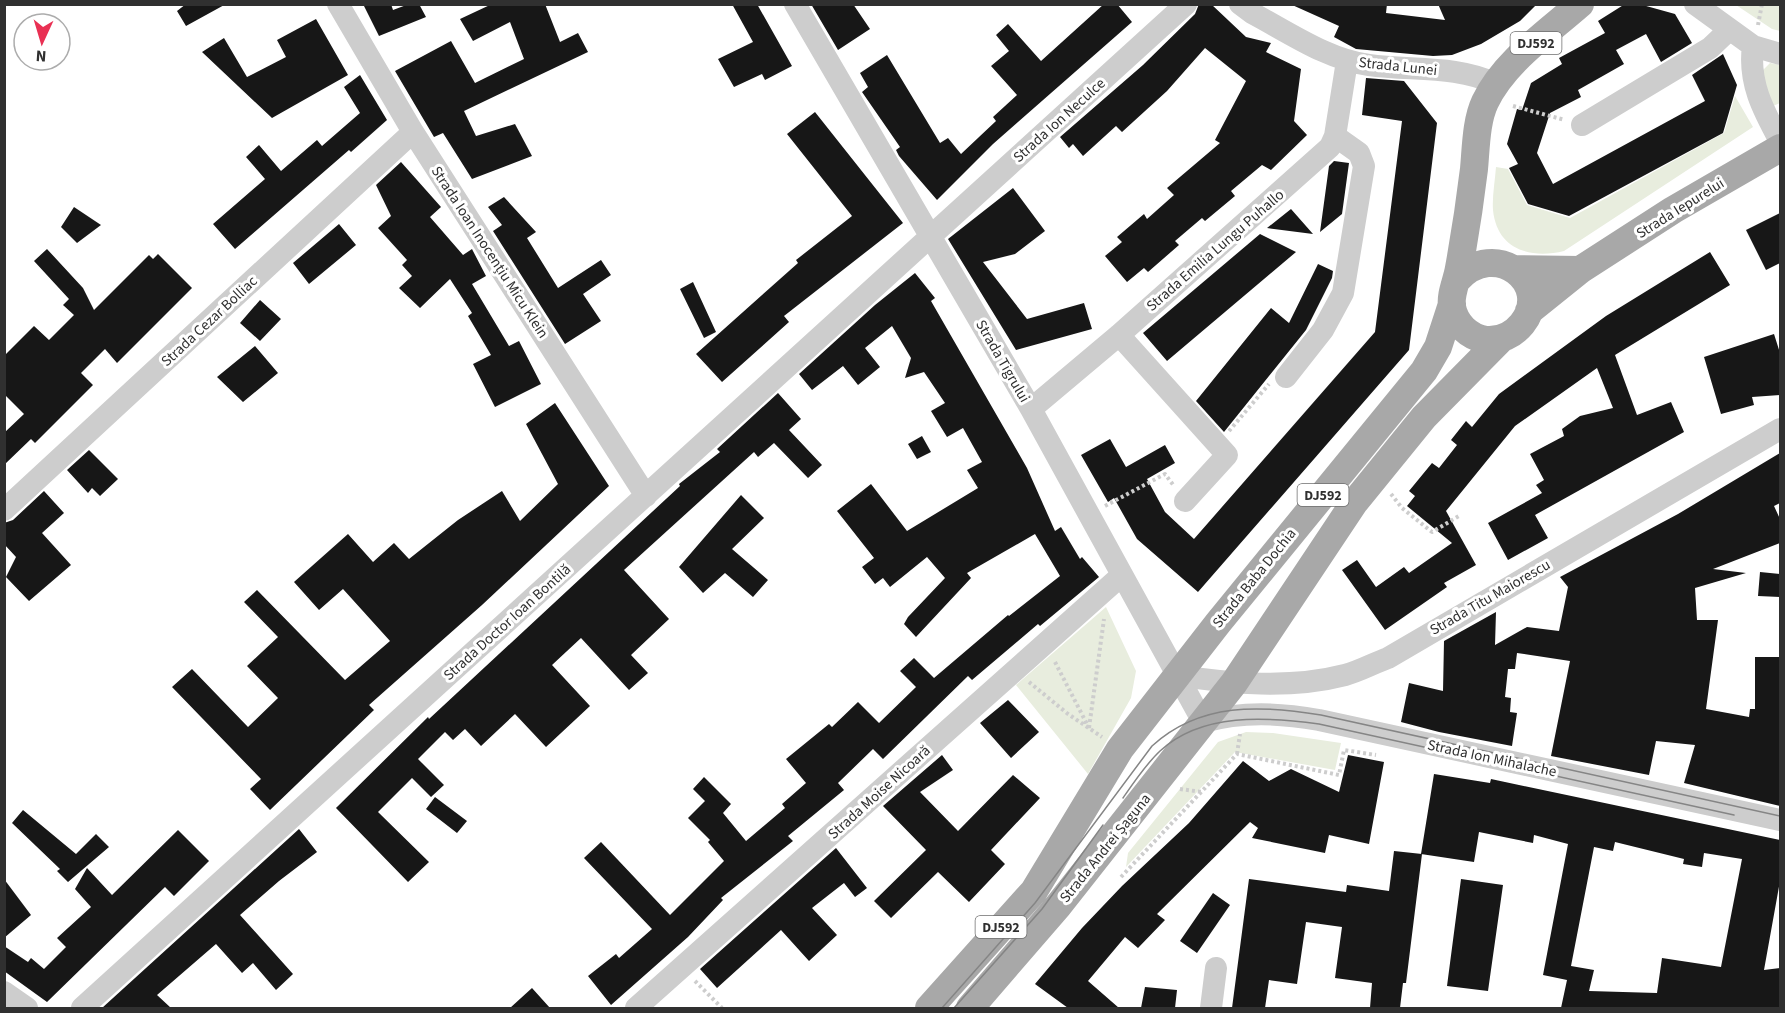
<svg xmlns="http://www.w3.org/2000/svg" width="1785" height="1013" font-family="'Source Sans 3',sans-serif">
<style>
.green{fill:#e8edde}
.building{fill:#171717;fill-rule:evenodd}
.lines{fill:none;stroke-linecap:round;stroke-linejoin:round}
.path{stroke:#cdcdcd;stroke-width:4;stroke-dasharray:3 3;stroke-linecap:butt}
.minor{stroke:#cdcdcd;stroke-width:22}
.major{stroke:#a8a8a8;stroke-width:28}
.tram{stroke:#858585;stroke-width:1.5}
.labels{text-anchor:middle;stroke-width:6;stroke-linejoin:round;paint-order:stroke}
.shield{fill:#fff;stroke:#6e6e6e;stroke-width:1.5}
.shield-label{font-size:14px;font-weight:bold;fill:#303030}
.street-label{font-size:15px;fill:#303030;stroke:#fff}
</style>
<rect width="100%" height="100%" fill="#fff"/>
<path class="green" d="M1736,5h44v26l-8,-2z
M1770,63l10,2v38l-7,3 -13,-33z
M1735,96l18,31 -189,124c-33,8 -67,-1 -71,-41 -1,-13 2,-29 3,-43l12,2 19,36 43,13 154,-85z
M1106,607l30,64 -5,27 -43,76 -72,-89z
M1246,732l27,1 68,10 -6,27 -100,-18 -109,115 2,-14 90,-111z"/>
<path class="building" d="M186,4h40l-40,22 -9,-15z
M363,4h28l2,6 16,-6h10l7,13 -47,19z
M492,4h53l15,38 18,-9 10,19 -124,59 12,25 39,-12 17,32 -60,23 -29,-46 -9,4 -39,-66 56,-30 24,42 49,-24 -14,-37 -37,19 -13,-22z
M732,4h25l35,62 -27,14 -3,-6 -28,13 -16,-28 35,-17z
M811,4h42l17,25 -32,21z
M1104,4h13l15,18 -139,122 -56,56 -38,-44 -3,-6 4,-3 -38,-55 6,-5 -8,-14 27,-18 53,88 8,-5 13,16 35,-33 -3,-4 24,-22 -26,-29 18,-15 -13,-16 12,-11 33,37z
M1199,4h12l35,33 25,6 -5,9 35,17 -7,52 13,14 -36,35 -9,-5 -31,26 4,5 -30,25 -3,-3 -27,23 4,4 -31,27 -4,-4 -17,14 -22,-26 17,-14 -5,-5 27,-23 3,5 27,-24 -7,-7 53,-45 -5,-3 31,-59 -41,-33 -38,43 -45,41 -6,-6 -33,30 -10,-12 -4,4 -9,-11 83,-72 52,-51z
M1290,4h97l-1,9 59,7 -7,-16h99l-17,17 -39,23 -29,11 -19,1 -77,-7 -22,-12 5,-11z
M1625,4h14l36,10 17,29 -31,19 -15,-28 -30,16 8,14 -46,26 3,7 -31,16 -13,40 16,31 152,-83 -13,-26 31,-21 14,31 -14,48 -154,83 -41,-12 -19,-36 9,-4 -11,-20 10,-35 5,1 9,-27 31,-19 -3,-6 46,-25 -7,-12z
M316,19l32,56 -76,43 -70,-66 22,-14 23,39 39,-20 -9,-17z
M360,75l27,45 -36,32 -2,-2 -114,99 -22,-25 52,-45 -19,-22 13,-12 22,26 36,-31 5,6 38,-33 -16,-26z
M1366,78l38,3 33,42 -28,227 -211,242 -61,-53 -23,-41 -6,4 -27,-47 29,-16 16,28 39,-22 10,18 -28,16 18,33 29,27 181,-207 27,-211 -40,-6z
M815,112l88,111 -119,93 5,6 -67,60 -26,-28 102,-91 -2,-3 56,-44 -65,-82z
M1334,161l15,2 -7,51 -22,18 9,-66z
M401,162l40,45 -11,10 33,38 9,-6 1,2 13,25 -14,8 37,62 10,-5 22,43 -46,23 -22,-43 18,-9 -23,-39 4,-3 -22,-34 -30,29 -21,-20 13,-12 -10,-11 5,-5 -29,-32 13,-12 -15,-31z
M1013,188l32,43 -30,23 -32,8 44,57 57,-16 8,26 -76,21 -68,-111z
M504,197l32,35 -9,6 31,50 43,-28 10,15 -28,19 18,27 -36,23 -72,-113 9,-6 -14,-18z
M74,207l27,18 -24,18 -16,-16z
M1291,209l22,25 -46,-6z
M1780,213v50l-14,7 -20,-40z
M339,224l17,21 -47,39 -16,-21z
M1260,234l36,18 -129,109 -24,-28z
M47,249l36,39 11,22 55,-55 4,4 5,-5 34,34 -75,75 -12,-14 -24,24 12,12 -58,58 -4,-4 -27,26v-32l20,-19 -20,-20v-38l30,-30 15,14 25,-25 -11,-10 6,-6 -35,-38z
M1710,252l20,33 -115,70 22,60 34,-13 13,30 -149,83 13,23 -40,22 -20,-37 54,-30 -6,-8 8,-5 -14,-26 34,-18 -2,-7 18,-13 33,-8 -16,-40 -82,58 -69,85 30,54 -32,18 3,4 -62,43 -43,-60 15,-10 19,27 28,-20 5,6 43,-30 -45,-37 8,-10 -6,-5 23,-28 7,5 18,-23 -6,-5 15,-19 6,6 27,-33 107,-78z
M1318,264l15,7 -1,7 -26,52 -82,102 -28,-31 75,-93 18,15z
M915,273l20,25 -4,3 96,167 28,63 6,-4 19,32 2,-2 17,20 -59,49 -2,-2 -66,56 -4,-4 -85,83 -10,-10 -35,34 6,7 -56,46 5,5 -72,57 2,2 -35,37 -77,68 -23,-29 28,-22 3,4 33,-29 -68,-71 17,-16 69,73 54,-54 -16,-19 2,-2 -22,-22 17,-17 -12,-12 11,-12 27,27 -8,9 23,28 39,-33 -3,-4 24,-21 -20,-24 43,-35 3,3 26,-25 21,21 37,-36 -16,-16 14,-13 20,20 74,-63 1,1 51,-40 -25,-42 -68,39 4,5 -55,59 -12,-13 4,-7 37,-39 -18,-21 -37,30 -7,-9 -8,6 -13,-17 12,-9 -37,-47 34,-27 36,47 71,-43 -11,-18 15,-8 -19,-34 -16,9 -16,-26 14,-8 -21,-31 -19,6 6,-20 -19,-32 -27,22 15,19 -22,18 -15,-19 -31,24 -13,-16 76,-69z
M693,282l23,50 -12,6 -24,-49z
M260,300l21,19 -21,22 -20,-18z
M1774,334l6,19v42l-28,2 2,8 -33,9 -17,-57z
M255,346l23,27 -35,29 -26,-25z
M778,393l23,26 -12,11 33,35 -14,13 -34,-35 -16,14 -4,-5 -130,118 45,49 -38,36 17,18 -19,17 -48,-52 -29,27 38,41 -44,41 -31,-33 -34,32 -16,-17 -12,11 -8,-8 -27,27 26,26 -13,12 -19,-19 -34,34 51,50 -21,20 -72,-74 92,-91 1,2 251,-233 -1,-2 41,-32 -3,-3z
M555,403l54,83 -127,119 -113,100 5,5 -104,100 -20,-21 11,-10 -89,-92 20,-18 56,58 30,-29 -31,-32 31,-29 -34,-35 13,-12 88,90 45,-39 -47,-52 -24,21 -25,-28 54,-48 25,28 21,-19 15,16 49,-39 44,-29 18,30 38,-37 -32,-60z
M922,436l9,16 -14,7 -9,-15z
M89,450l29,29 -18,17 -8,-8 -4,5 -21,-23z
M1780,453v50l-6,3 6,13v24l-67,26 33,4 -51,15 2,32h21l-12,89 43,8 1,-8h5v-52h25v149l-96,-23 11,-38 -39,-4 -7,34 -98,-19 19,-95 -53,-8 -2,16h-7l-3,28 6,1 -1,14 7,1 -5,33 -73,-14 -38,-10 8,-39 34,8 1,-50 52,-29 -1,33 32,-18 32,4 9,-44 -8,-10 118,-63z
M44,491l20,22 -22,20 29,32 -42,36 -23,-24 10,-20 -12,-13v-21l9,-3z
M741,495l23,23 -32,31 36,31 -15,17 -28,-24 -22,20 -24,-26z
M1760,572l20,2v23l-22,-1z
M1008,700l31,32 -28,26 -31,-35z
M942,755l11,15 -33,22 38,39 55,-56 27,23 -49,52 14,14 -36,38 -31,-30 -47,46 -17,-17 52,-51 -43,-44z
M1348,755l36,7 -15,82 -40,-9 -4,18 -73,-15 6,-10 -8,-6 -93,92 8,6 -27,28 -13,-11 -37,44 31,27h-51l-33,-24 47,-56 40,-42 67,-63 54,-62 26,20 22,-12 48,23z
M1434,774l56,9 1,-4 289,61v41l-16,89 16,-2v40h-219l6,-28 -24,-5 25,-131 -34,-9 -1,8 -54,-11 -5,30 -53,-8zM1615,842l69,17 -1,5 19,3 2,-14 38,6 -21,108 -59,-9 -5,35 -68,-2 5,-21 -23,-4 23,-119 19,4z
M435,797l32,24 -10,12 -31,-24z
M23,810l53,44 20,-20 13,13 -41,35 -11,-11 3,-2 -48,-46z
M299,829l18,23 -38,29 -39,34 53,59 -17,16 -23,-27 -11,10 -26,-29 -59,51 14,13h-69z
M178,830l31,31 -35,35 -9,-9 -118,115 -43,-31v-25l24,16 3,-4 13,11 22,-22 -9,-9 34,-31 -16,-18 12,-21 25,27z
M836,848l31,40 -12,9 -11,-14 -32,25 25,27 -28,26 -28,-31 -64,58 -17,-19z
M1394,851l28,3 -16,129h-3l-3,25h-30l2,-25 -37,-5 7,-51 -36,-5 -9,62 -28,-4 -4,28h-33l17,-129 97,13 1,-7 42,6z
M4,879l27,36 -27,23z
M1461,879l42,6 -15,106 -41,-5z
M1213,893l17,12 -33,48 -17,-12z
M1145,987l32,3 -2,18h-34z
M532,988l18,20h-40z"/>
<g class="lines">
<path class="path" d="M1758,25l4,-21
M1513,106l52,14
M1229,431l40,-47
M1391,494l11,14 30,24 27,-16
M1105,506l60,-32 9,12
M1055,662l34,66
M1029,682l39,32 34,23
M1089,728l15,-109
M1237,754l3,-20
M1180,789l22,3
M1121,877l116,-123 102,21 5,-25 32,5
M695,981l27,27"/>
<path class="minor" d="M338,4l75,128 233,364
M795,4l236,405 172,313c40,-11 76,-9 116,-2l461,100
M1240,4l12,9c36,19 76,47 117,52 42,6 88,0 127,19
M1695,4l58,42 27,8
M1753,46c-5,36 10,64 27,95
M1582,125l128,-77 19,-18
M1119,335l108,120 -42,46
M1286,377l37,-47 20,-37 21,-127 -5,-13 -24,-17
M1031,409l88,-74 211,-188 5,-11 12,-75
M4,510l409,-378
M1176,675c55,9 115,14 169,0 15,-4 29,-12 43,-17l392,-229
M4,992l23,16
M82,1008l1104,-1004
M636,1008l486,-433
M1211,1008l5,-40"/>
<path class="major" d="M1514,269l66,1
M1457,280c38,-43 97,4 65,44 -9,11 -22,17 -36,16 -17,-3 -31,-16 -34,-33 -2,-13 5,-26 7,-39 6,-33 11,-66 15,-99 2,-21 2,-48 11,-67 19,-40 62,-69 95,-98
M1529,311l51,-41 93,-60 107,-62
M929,1008l105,-117 86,-142 98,-126 206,-252 14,-24 14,-43
M970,1008l88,-102 176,-223 120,-180 70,-86 77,-78"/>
<path class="tram" d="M1123,798c11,-16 23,-34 37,-47 42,-39 107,-34 159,-27l415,91
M942,1008l93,-105 117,-157c48,-44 109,-41 169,-31l459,101
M954,1008l88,-99 61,-84"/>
</g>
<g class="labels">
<g class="shield">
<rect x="1510.5" y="32" width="51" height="22" rx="4.5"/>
<rect x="1297.5" y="484" width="51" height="22" rx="4.5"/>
<rect x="975.5" y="916" width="51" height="22" rx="4.5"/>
</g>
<g class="shield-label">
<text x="1536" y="48">DJ592</text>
<text x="1323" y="500">DJ592</text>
<text x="1001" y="932">DJ592</text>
</g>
<g class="street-label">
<text transform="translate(1398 66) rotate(6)" y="5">Strada Lunei</text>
<text transform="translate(1059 120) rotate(-42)" y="5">Strada Ion Neculce</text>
<text transform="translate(1680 208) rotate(-32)" y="5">Strada Iepurelui</text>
<text transform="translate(1215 250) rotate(-41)" y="5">Strada Emilia Lungu Puhallo</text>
<text transform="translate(490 252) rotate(57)" y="5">Strada Ioan Inocențiu Micu Klein</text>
<text transform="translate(209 321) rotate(-43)" y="5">Strada Cezar Bolliac</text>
<text transform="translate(1003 361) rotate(60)" y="5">Strada Tigrului</text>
<text transform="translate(1254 578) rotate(-51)" y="5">Strada Baba Dochia</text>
<text transform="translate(1490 597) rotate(-30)" y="5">Strada Titu Maiorescu</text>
<text transform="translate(507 622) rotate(-42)" y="5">Strada Doctor Ioan Bontilă</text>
<text transform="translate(1492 758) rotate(12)" y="5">Strada Ion Mihalache</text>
<text transform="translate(879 792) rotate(-42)" y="5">Strada Moise Nicoară</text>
<text transform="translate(1105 848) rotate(-51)" y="5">Strada Andrei Șaguna</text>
</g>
</g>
<rect width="1785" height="1013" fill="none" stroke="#303030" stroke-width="12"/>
<g transform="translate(42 42) rotate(184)"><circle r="28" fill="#ffffff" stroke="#acacac" stroke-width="1.5"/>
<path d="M0-4.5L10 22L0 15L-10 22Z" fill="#e93053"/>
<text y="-9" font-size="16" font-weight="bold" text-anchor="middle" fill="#303030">N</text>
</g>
</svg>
